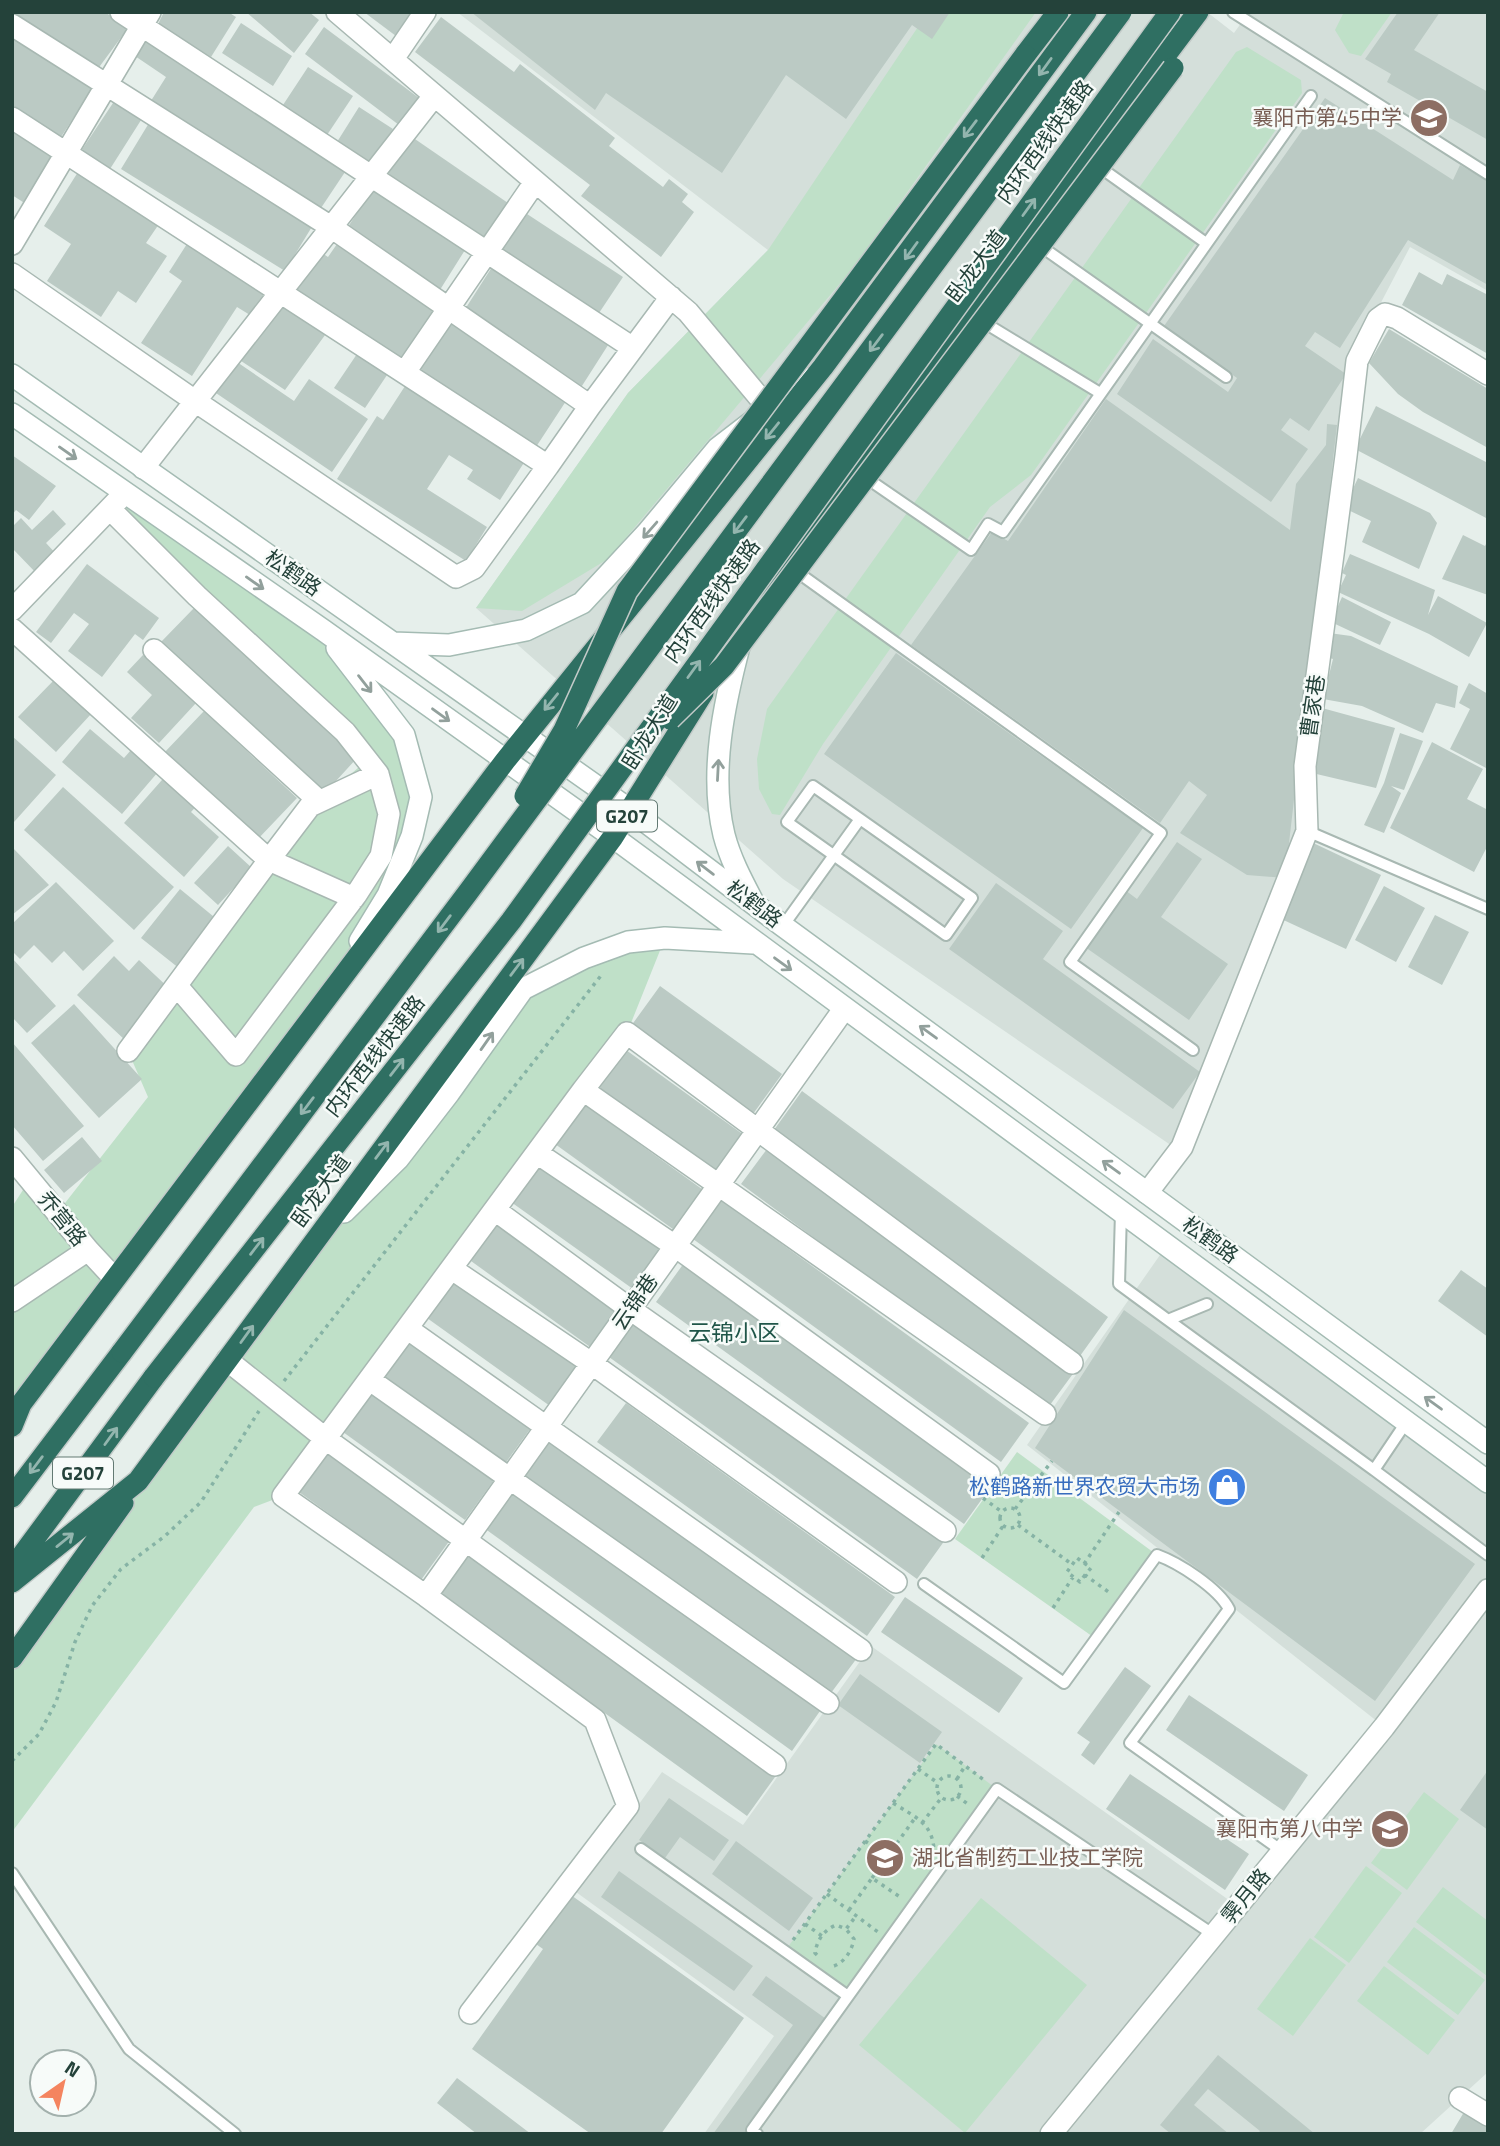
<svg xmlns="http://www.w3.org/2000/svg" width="1500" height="2146" font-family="'Titillium Web','Noto Sans SC',sans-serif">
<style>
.built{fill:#d4dfda}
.green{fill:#bfe0c8}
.building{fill:#bbcac4}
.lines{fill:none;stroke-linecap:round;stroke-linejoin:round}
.lane-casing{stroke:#a8b8b2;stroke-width:14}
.street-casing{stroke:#a8b8b2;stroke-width:24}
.secondary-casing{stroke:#a4bbb3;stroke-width:24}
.highway-casing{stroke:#c2cac8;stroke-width:24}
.path{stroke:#86b3a5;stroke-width:3.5;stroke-dasharray:3.5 5;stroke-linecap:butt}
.lane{stroke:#fff;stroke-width:10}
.street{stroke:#fff;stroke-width:21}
.secondary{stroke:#fff;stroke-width:21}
.highway{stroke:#2f6f62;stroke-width:21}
.highway-bridge-casing{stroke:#c2cac8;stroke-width:24;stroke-linecap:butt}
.highway-bridge{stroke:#2f6f62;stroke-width:21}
.oneway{stroke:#93b5ae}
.oneway2{stroke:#92a09c}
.labels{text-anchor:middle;stroke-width:5;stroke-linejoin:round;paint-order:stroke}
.shield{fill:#f7fbf9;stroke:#637a73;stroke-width:2}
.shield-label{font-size:19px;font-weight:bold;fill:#24423a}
.education-label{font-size:21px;fill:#785e54;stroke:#f7fbf9;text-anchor:end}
.street-label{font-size:21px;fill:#24423a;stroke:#f7fbf9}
.shop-label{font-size:21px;fill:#366cbe;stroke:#f7fbf9;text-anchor:end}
.neighbourhood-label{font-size:23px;fill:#1f5548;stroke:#f7fbf9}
</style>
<rect width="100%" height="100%" fill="#e6efeb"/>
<path class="built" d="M457,12h750l27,21 15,-21h239v279l-78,-44 -58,111 -57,474 -120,316 -392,-269 -307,-271 152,-215 140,-143z
M1167,1245l321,248v579l-68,62h-716l70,-98 -198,-144 86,-120 81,53 128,-179 362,257 145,-181 -351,-277z"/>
<path class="green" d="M928,12h108l-183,256 -245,291 -86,52 -46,-3 152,-215 140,-143z
M1344,12h48l-31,44 -12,-3 -14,-23z
M1247,47l54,33 1,13 -271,382 -41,32 -167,237 -43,71 -8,-1 -13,-25 -2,-30 10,-50 469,-657z
M125,493l198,137 81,105 17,62 -56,136 -353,482v-208l18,-28 28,33 90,-115 -20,-46 192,-250 47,-41 -257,-251z
M665,938l-38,95 -344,463 -29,11 -242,325v-174l126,-177 385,-492z
M1017,1452l140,103 -61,84 -141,-100z
M936,1744l61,45 -149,207 -63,-45z
M1424,1792l35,27 -52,71 -36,-27z
M1366,1866l36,27 -53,70 -35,-26z
M1443,1887l45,34 -1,55 -71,-54z
M981,1898l106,87 -122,148 -106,-88z
M1414,1927l71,53 -27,35 -71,-53z
M1310,1938l36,27 -53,71 -36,-27z
M1384,1966l71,54 -27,35 -71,-54z"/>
<path class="building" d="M12,12h93l23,16 -31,42 -85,-54z
M164,12h64l8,5 -25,40 -53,-33z
M246,12h63l10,8 -25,33z
M364,12h50l-18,24z
M471,12h479l-18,27 -20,-14 -66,94 -60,-44 -64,98 -116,-80 -11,17z
M1398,12h42l-26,38 74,42v48l-101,-58 4,-8 -26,-15z
M441,17l73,55 6,-8 95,74 -6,8 54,41 6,-8 19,15 -6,8 12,10 -33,45 -80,-61 9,-11 -175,-133z
M241,23l51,33 -19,30 -51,-33z
M324,27l95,71 -20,27 -94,-71z
M145,33l204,133 -28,42 -172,-104 17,-27 -34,-23z
M12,34l82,52 -33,51 -49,-32z
M308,67l45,29 -26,39 -44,-30z
M1325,98l128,82 7,-15 28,16v104l-80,-45 -68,108 -25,-16 -10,14 41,28 -37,57 -19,-13 -9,12 27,19 -37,53 -154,-108 36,-55 75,53 9,-14 -73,-52z
M115,100l28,17 -33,52 -29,-18z
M359,107l34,22 -23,34 -33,-21z
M149,123l164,102 -28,46 -164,-102z
M12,125l45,27 -31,52 -14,-9z
M412,137l96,66 -27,41 -97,-67z
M78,172l81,52 -13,19 21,13 -31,47 -18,-12 -17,26 -54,-36 24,-37 -27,-18z
M372,190l93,60 -27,43 -94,-60z
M524,212l99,65 -28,42 -99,-65z
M192,236l77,51 -19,28 -13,-8 -45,69 -51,-33 41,-62 -13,-9z
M337,244l99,69 -34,47 -107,-68 27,-39 6,4z
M492,267l118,75 -30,47 -118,-75z
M1419,272l23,13 5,-11 41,21v59l-86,-49z
M281,302l47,29 -43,59 -47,-31z
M450,322l118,76 -32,49 -118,-76z
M1389,329l99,60v59l-65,-36 -25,-18 -29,-31z
M359,351l30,21 -24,36 -31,-20z
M234,360l60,41 15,-22 59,40 -36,53 -119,-81z
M407,383l120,75 -27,42 -33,-21 6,-9 -24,-15 -22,34 60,38 -21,34 -129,-82 40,-63 6,4z
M1106,399l184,131 6,-46 30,-39 1,-21 10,1 -52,453 -38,-3 -67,-42 27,-38 -18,-14 -29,42 -249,-178 81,-113 16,9z
M1376,406l112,57v56l-133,-70z
M12,455l44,31 -27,34 -13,-10 -4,5z
M1358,478l72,35 7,10 -18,46 -57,-27 9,-21 -27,-13z
M53,510l13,14 -20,19 12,13 -20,19 -26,-27v-21l9,-9 11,12z
M1463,535l22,11 3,-6v55l-46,-16z
M1350,554l85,36 -7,25 10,-19 49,27 -18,34 -40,-23 -91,-42 8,-17 -4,-2z
M87,564l72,54 -16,22 -8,-6 -33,43 -34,-26 21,-27 -15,-11 -23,30 -15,-11z
M1342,597l49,25 -11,23 -49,-23z
M194,608l163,150 -32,35 -164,-151z
M1329,633l22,3 107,50 -3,22 -19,-5 -13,30 -61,-27 -39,-7 10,-40 -10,-3z
M896,653l247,175 -72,101 -247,-175z
M143,655l53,48 -37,40 -28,-25 21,-23 -25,-23z
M55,679l37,34 -36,39 -38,-35z
M1469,683l19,11v75l-38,-20 20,-40 -11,-6z
M1322,708l73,20 -19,60 -68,-16z
M204,711l93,87 -41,43 -93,-87z
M90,729l34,29 14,-16 26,23 -42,49 -60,-52z
M1400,733l23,8 -19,49 -13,-4 10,7 -17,40 -20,-8 20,-42z
M12,736l44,39 -42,47 -2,-2z
M1432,742l51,27 -16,30 21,11v35l-14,27 -84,-44z
M169,772l32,29 -10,11 28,25 -35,40 -60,-54z
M63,787l111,100 -40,43 -110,-100z
M1309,841l72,34 -35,74 -69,-32z
M1177,842l25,17 -41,58 67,47 -39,56 -104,-73 40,-57 12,9z
M228,846l24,22 -34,37 -24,-22z
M12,847l37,38 -37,30z
M56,882l58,59 -31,30 -19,-20 -12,12 -18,-18 -14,14 -8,-8v-27z
M996,883l67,48 -20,28 157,113 -27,37 -224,-160z
M1384,886l41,22 -29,54 -41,-22z
M180,889l39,32 -39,48 -39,-31z
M1435,915l34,17 -27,53 -34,-18z
M114,956l15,15 10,-11 33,31 -46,50 -49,-46z
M12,958l44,48 -29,27 -15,-16z
M660,986l122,88 -29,40 -122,-88z
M74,1004l68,75 -43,39 -68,-75z
M12,1042l72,84 -41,35 -31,-36z
M626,1050l122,88 -29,40 -122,-88z
M802,1091l306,226 -28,39 -306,-226z
M584,1104l122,88 -29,40 -122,-88z
M82,1137l20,24 -38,32 -20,-23z
M770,1145l305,226 -28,38 -306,-225z
M539,1161l123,88 -29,40 -122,-87z
M721,1200l308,223 -28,39 -308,-223z
M499,1222l123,87 -29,40 -122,-88z
M684,1263l308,222 -28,39 -308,-222z
M1461,1270l27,19v48l-50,-36z
M456,1278l123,88 -29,40 -123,-88z
M1124,1310l351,254 -100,137 -340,-253z
M638,1318l307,222 -28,39 -308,-222z
M410,1337l123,88 -29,40 -123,-88z
M372,1392l122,88 -29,40 -122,-88z
M626,1403l269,194 -28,39 -270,-194z
M549,1435l308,223 -29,39 -308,-223z
M327,1452l123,88 -29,40 -122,-88z
M512,1489l308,222 -28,40 -308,-223z
M467,1554l308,223 -28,39 -308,-223z
M905,1597l118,81 -24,35 -118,-81z
M1125,1667l26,19 -57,79 -13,-10 9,-13 -13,-9z
M860,1674l82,58 -22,31 -82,-58z
M1189,1695l119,80 -24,36 -118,-81z
M1488,1770v60l-28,-20z
M1130,1774l119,80 -24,36 -119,-81z
M669,1798l60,42 -15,21 -34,-24 -15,21 -26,-18z
M736,1841l77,57 -24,33 -77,-57z
M619,1871l134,95 -19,25 -133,-94z
M561,1888l183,130 -83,116h-70l-119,-85 71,-100 -17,-12z
M766,1976l63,45 -83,113h-33l80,-109 -41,-30z
M1218,2055l97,79h-57l2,-3 -52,-42 -14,16 35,29h-58l-11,-9z
M457,2078l74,56h-54l-40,-31z
M1464,2112l24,14v8h-37z"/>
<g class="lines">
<defs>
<path id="lane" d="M1233,12l255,162
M1098,166l108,77
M1039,245l187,132
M980,320l120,73
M862,475l109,75 17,-26 15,8 308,-436
M793,569l368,264 -91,129 123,88
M1307,831l181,78
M783,926l77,-107 112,79 -26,37 -159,-113 26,-36 47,33
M1121,1212l-2,72 49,36
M1207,1304l-39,16 206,150 33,-49
M1374,1470l114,85
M924,1584l140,99 93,-128c22,8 61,33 72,54l-99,134 152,108
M641,1849l207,147
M12,1873l117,176 106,85
M757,2134l-5,-4 245,-341 217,146"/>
<path id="street" d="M121,12l512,336
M337,12l351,300 81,97
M12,25l319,202 259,179 -42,60
M393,59l32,-47
M12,118l536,348 -74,102 -18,9 -261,-176 -183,-127
M12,244l138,-232
M405,372l130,-190
M590,406l81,-109
M143,468l291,-372
M110,509l87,87 148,136 33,42 -68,32 -41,54 85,38
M12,610l107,-111
M12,629l257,231 -141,191
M154,650l165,151
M177,986l59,69 120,-160 25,-39 8,-42 -11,-40
M583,1090l44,-57 445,330
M537,1153l138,93 314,228
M12,1158l76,92 26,28
M1147,1193l35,-46 125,-316 -2,-65 41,-310 11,-95 21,-42 7,-5 12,4 91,56
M495,1210l135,99 315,222
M452,1269l139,94 305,219
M12,1301l76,-51
M408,1329l453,321
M227,1360l99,79 449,326
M370,1380l458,323
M426,1596l418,-587
M470,2013l158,-207 -33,-86 -169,-124 -143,-100 300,-406 462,324
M1460,2098l28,17
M1051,2134l333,-407 104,-137"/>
<path id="secondary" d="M12,375l618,435 153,116 705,517
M12,414l311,216 290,207 875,645
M393,643l56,2 77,-15 56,-27 65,-70 71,-85 90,-69
M740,643c-16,61 -31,130 -16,192 6,23 17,44 28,65
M337,648l67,87 17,62 -9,39 -24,59 -28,46
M344,1212l54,-53 51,-66 74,-104 61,-31 44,-16 37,-4 88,5"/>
<path id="highway" d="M1025,55l33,-43
M744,626l28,-46 426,-568
M12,1426l9,-22 484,-643 318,-394 263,-355
M12,1497l110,-145
M12,1569l142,-192
M12,1582l126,-101 475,-644 90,-144
M12,1658l111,-155"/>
</defs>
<use href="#lane" class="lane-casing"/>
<use href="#street" class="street-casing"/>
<use href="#secondary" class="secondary-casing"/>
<use href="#highway" class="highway-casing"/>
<path class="path" d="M284,1381l319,-408
M983,1498l19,14
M1000 1518a10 10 0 1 1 20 0a10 10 0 1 1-20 0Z
M1015,1509l37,-48
M1018,1525l55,40
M982,1558l21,-32
M1084,1564l35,-52
M1085,1575l-5,7 -13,-10 10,-14 14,10 -6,7 25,18
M1053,1608l20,-31
M12,1761l27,-27 17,-32 19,-60 17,-36 29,-37 44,-33 36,-34 58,-91
M918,1769l20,14
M937 1788a12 12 0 1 1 24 0a12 12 0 1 1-24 0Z
M957,1779l8,-13
M957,1796l12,9
M893,1803c22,14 40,20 41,48
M922,1823l20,-26
M865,1841l23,15
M872,1878l43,-60
M827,1894l51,38
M849,1910l23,-32 28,19
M805,1924l17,12
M793,1940l143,-196 48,36
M817,1955l-2,-2c2,-13 9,-23 21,-28l10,4 10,-13
M834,1966c11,-4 18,-16 20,-27l-8,-10"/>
<use href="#lane" class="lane"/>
<use href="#street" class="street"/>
<use href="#secondary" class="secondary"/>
<use href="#highway" class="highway"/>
<defs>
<path id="highway-bridge" d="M670,719l54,-53 449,-598
M525,796l39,-66 63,-139 398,-536
M122,1352l347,-461 652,-879
M154,1377l357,-456 659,-909"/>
</defs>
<use href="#highway-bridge" class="highway-bridge-casing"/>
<use href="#highway-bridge" class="highway-bridge"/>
</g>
<defs><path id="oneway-shaft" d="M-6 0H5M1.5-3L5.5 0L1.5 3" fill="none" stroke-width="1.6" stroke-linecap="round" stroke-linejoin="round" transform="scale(1.75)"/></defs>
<g class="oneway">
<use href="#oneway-shaft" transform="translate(1045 67) rotate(126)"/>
<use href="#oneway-shaft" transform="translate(970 129) rotate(127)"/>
<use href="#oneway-shaft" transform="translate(1029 207) rotate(-54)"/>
<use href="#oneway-shaft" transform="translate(911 251) rotate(126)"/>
<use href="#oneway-shaft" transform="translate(876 343) rotate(127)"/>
<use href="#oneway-shaft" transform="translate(772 431) rotate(129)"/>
<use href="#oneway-shaft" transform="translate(740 525) rotate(127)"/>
<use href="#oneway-shaft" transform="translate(694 669) rotate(-54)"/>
<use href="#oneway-shaft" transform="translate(551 702) rotate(129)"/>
<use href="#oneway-shaft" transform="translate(444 924) rotate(127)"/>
<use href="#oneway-shaft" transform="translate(517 967) rotate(-53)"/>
<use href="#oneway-shaft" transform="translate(397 1067) rotate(-52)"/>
<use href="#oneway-shaft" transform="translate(307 1106) rotate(127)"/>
<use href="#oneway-shaft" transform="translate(382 1150) rotate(-53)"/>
<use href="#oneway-shaft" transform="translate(257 1246) rotate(-52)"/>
<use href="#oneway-shaft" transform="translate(247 1334) rotate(-54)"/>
<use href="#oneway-shaft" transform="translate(111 1436) rotate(-54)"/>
<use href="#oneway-shaft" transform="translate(36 1465) rotate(127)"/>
<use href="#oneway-shaft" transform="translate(65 1540) rotate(-39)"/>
</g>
<g class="oneway2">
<use href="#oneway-shaft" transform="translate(68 453) rotate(35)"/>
<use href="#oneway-shaft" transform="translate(650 530) rotate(131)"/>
<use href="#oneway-shaft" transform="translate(255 583) rotate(35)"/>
<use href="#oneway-shaft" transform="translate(365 684) rotate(52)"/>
<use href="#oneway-shaft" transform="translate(441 715) rotate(36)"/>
<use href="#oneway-shaft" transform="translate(718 770) rotate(-87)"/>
<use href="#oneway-shaft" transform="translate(705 868) rotate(-143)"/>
<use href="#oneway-shaft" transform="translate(783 964) rotate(36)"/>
<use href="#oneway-shaft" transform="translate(928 1032) rotate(-144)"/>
<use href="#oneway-shaft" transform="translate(487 1041) rotate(-55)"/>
<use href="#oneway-shaft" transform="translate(1111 1167) rotate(-144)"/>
<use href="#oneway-shaft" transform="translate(1433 1403) rotate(-144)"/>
</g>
<defs>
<symbol id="school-disc" viewBox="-11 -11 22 22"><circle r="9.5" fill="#8d6e63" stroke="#f7fbf9"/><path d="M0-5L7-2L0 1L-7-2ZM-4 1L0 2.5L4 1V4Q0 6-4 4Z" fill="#fff"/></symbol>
<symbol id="shop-disc" viewBox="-11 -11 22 22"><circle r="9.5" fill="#3f7fe0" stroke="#f7fbf9"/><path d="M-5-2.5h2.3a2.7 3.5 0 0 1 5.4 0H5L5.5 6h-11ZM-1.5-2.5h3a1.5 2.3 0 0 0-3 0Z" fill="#fff"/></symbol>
<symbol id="university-disc" viewBox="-11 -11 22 22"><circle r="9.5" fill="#8d6e63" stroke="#f7fbf9"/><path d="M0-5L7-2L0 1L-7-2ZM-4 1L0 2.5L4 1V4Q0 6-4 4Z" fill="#fff"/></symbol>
</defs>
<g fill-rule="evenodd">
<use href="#school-disc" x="1407" y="96" width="44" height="44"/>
<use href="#shop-disc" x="1205" y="1465" width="44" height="44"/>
<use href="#school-disc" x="1368" y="1807" width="44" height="44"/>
<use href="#university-disc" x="863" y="1836" width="44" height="44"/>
</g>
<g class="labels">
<g class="shield">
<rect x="597" y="800.5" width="60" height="31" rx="5"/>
<rect x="53" y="1457.5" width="60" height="31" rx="5"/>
</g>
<g class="shield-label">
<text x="627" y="823">G207</text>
<text x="83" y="1480">G207</text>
</g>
<g class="education-label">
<text x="1402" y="125">襄阳市第45中学</text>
<text x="1363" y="1836">襄阳市第八中学</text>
<text x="912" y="1865" text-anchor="start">湖北省制药工业技工学院</text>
</g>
<g class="street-label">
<text transform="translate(1045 142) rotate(-54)" y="7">内环西线快速路</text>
<text transform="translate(976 266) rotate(-53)" y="7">卧龙大道</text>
<text transform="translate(293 573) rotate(35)" y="7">松鹤路</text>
<text transform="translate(712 601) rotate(-54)" y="7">内环西线快速路</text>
<text transform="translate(1313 706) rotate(-82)" y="7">曹家巷</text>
<text transform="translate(650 732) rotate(-58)" y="7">卧龙大道</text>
<text transform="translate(754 904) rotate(37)" y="7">松鹤路</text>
<text transform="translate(375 1056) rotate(-52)" y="7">内环西线快速路</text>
<text transform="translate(321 1191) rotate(-54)" y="7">卧龙大道</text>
<text transform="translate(62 1219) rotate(51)" y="7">乔营路</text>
<text transform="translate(1210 1240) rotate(36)" y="7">松鹤路</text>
<text transform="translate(635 1302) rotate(-55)" y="7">云锦巷</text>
<text transform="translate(1246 1896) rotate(-51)" y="7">霁月路</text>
</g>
<g class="shop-label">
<text x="1200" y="1494">松鹤路新世界农贸大市场</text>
</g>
<g class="neighbourhood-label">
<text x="734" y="1341">云锦小区</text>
</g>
</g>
<rect width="1500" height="2146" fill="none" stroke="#24423a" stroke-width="28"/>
<g transform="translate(63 2083) rotate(34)"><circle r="33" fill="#f7fbf9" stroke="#a3b1ad" stroke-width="2"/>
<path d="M0-5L12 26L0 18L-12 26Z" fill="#f4845f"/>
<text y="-10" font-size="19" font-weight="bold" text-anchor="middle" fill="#24423a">N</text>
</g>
</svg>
